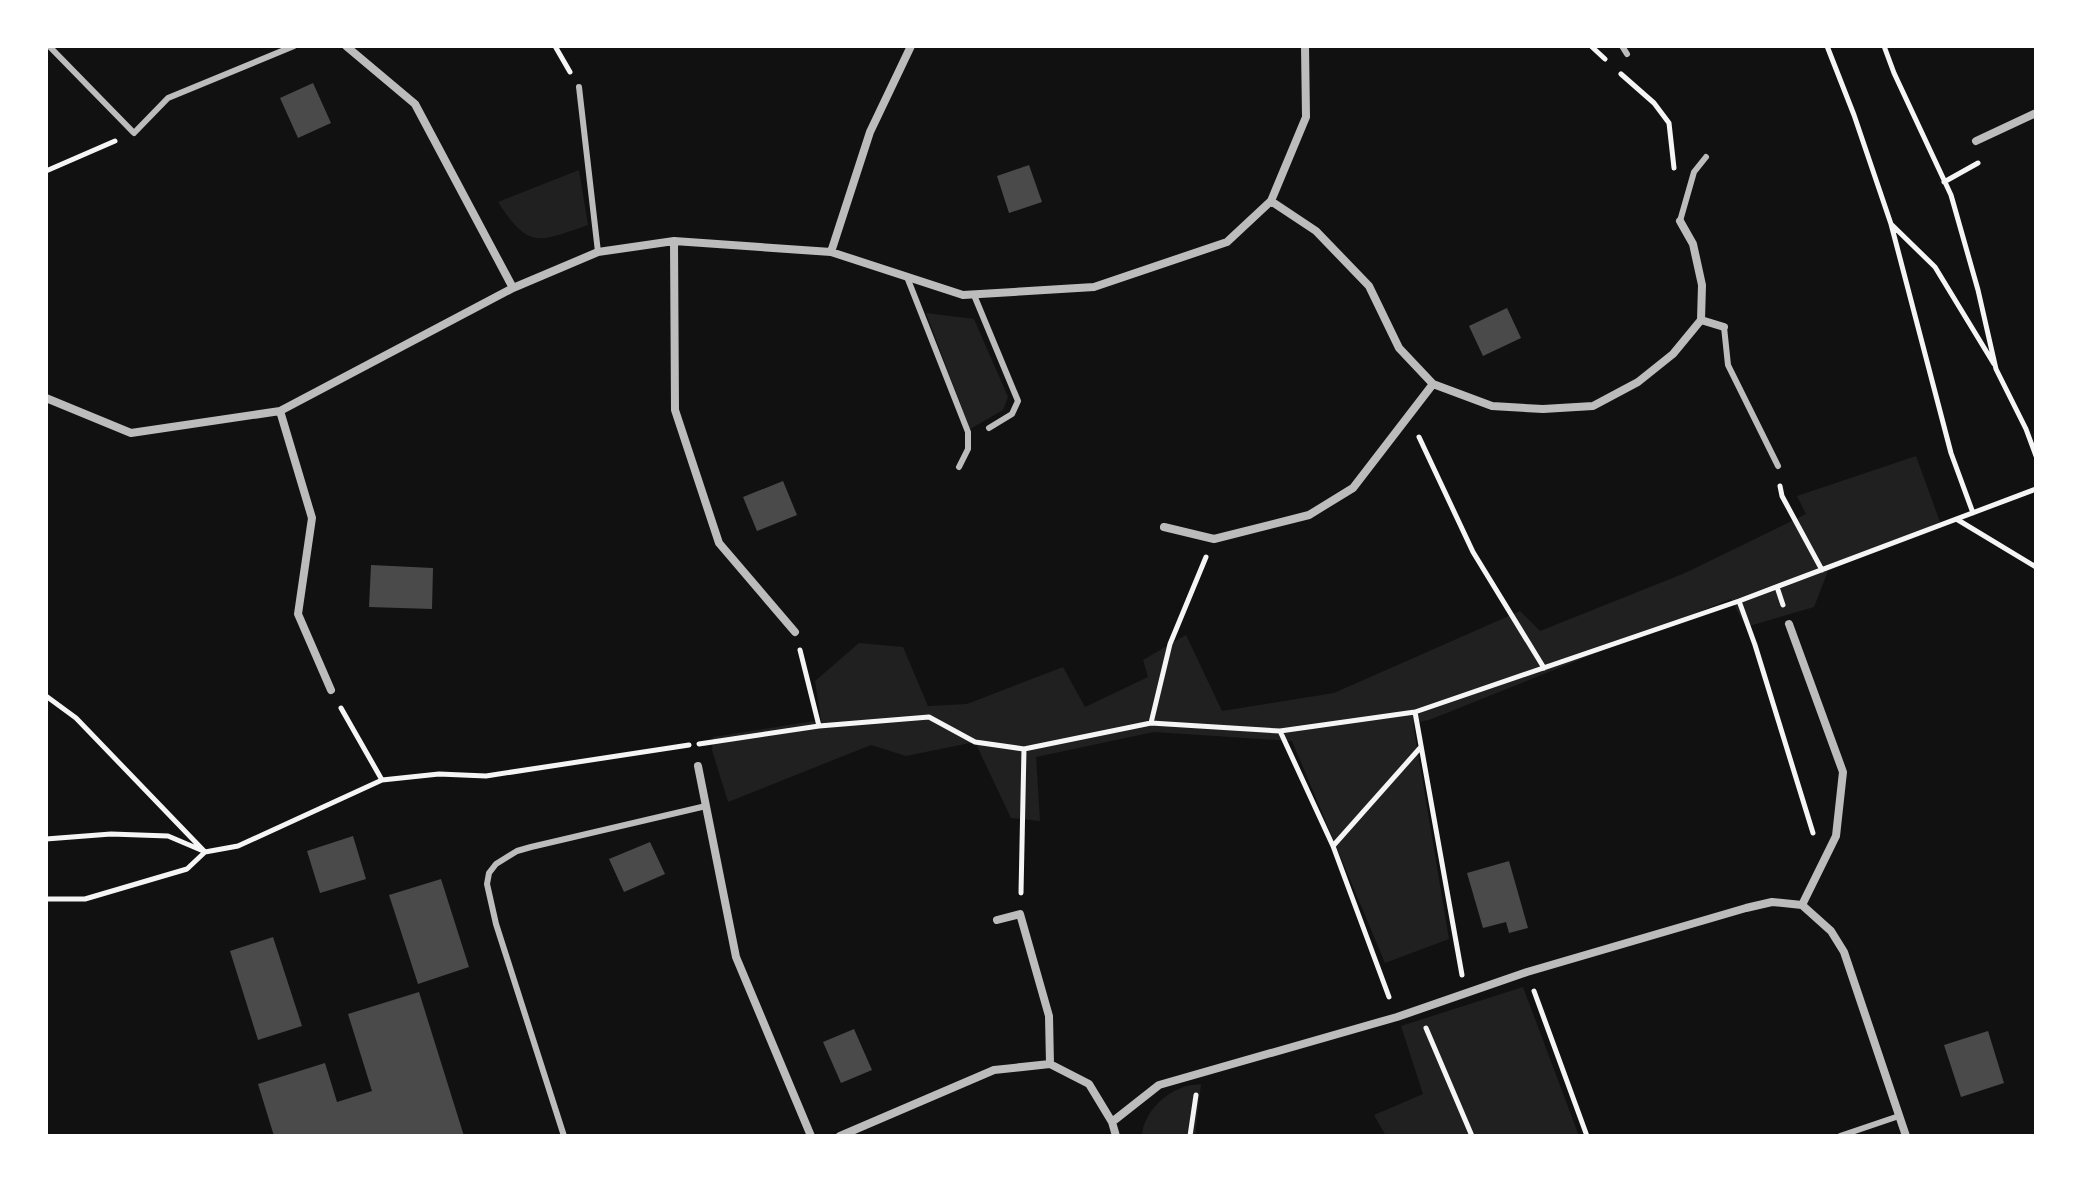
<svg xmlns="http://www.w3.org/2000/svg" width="2082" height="1182" font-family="'Sofia Sans Condensed',sans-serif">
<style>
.green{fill:#202020}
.building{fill:#4a4a4a}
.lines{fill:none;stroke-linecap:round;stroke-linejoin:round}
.path{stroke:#f5f5f5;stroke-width:5}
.service{stroke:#bcbcbc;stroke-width:6}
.minor{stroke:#bcbcbc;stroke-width:8}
</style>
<rect width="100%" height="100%" fill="#111"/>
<path class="green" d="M579,170l9,55c-50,17 -59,25 -90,-23z
M926,313l48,6 34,78 -5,13 -33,19z
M1916,456l24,66 -112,49 -14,36 -68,20 -15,-28 -302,121 -16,3 36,216 -64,24 -93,-222 -138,-9 -118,25 4,64 -29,-3 -36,-76 -69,14 -35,-11 -143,57 -16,-52 1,-13 108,-17 -6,-39 44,-38 44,4 25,59 39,-2 96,-37 22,40 63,-30 -5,-17 43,-25 36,76 112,-18 186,-82 20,20 145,-58 121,-59 -9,-18z
M1523,987l56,149h-193l-12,-21 49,-21 -22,-68z
M1201,1084l-6,52h-53c1,-21 20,-41 39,-48 6,-3 14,-3 20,-4z"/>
<path class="building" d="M313,83l18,40 -33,15 -18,-40z
M1029,165l13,37 -33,11 -12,-37z
M1507,308l14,30 -38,18 -14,-30z
M783,481l14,34 -40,16 -14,-34z
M371,565l62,3 -1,41 -63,-2z
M353,836l13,43 -46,14 -13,-42z
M650,842l15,32 -41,18 -15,-33z
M1509,861l19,67 -19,5 -3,-11 -23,6 -16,-55z
M441,879l28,88 -51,17 -29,-89z
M273,937l29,89 -44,14 -28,-89z
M419,992l45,144h-190l-16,-52 67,-21 12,39 35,-11 -24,-77z
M854,1029l18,41 -31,13 -18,-41z
M1988,1031l16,52 -43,14 -17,-52z"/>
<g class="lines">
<path class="path" d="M555,46l15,26
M1591,46l14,13
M1827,46l27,69 37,109 60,229 22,60
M1884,46l10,27 57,122 27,95 18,79 30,60 10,27
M1621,74l33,29 15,20 5,45
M46,171l69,-30
M1944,182l34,-19
M1892,225l43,42 59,97
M1419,437l54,115 71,116
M1780,486l2,10 40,74
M1958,520l78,47
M1777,587l6,18
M1739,601l16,44 58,188
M800,650l19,76
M46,696l30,22 129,134
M341,708l41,72
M1415,712l47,263
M1151,723l19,-79 36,-87
M1280,731l53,115 56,151
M699,744l120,-18 110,-9 46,25 49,7 127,-26 129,8 135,-19 324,-111 297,-112
M46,839l65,-5 57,2 33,14
M1333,846l87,-98
M1021,893l3,-144
M46,899h39l102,-30 18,-17 33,-6 144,-66 57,-6 47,2 203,-31
M1534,991l53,145
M1426,1028l46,108
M1190,1136l6,-41"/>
<path class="service" d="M49,46l85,87 34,-35 126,-52
M1622,46l5,8
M579,87l19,165
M1680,221l14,-49 12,-15
M907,277l61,155v17l-9,18
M974,295l44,106 -6,13 -23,14
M1724,327l4,38 50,101
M564,1136l-68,-212 -9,-40 2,-11 7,-9 21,-13 14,-4 175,-41
M1840,1136l59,-20"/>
<path class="minor" d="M346,46l69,58 98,184
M1976,141l60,-28
M1271,201l45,30 53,55 30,62 34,36 59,22 51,3 50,-3 45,-24 35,-28 28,-34 1,-35 -9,-41 -13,-23
M674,241l1,169 44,133 76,89
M831,252l39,-120 41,-86
M1701,320l23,7
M46,398l85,35 149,-22 233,-123 85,-36 76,-11 157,11 132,43 131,-8 133,-45 44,-41 35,-84 -1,-71
M280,411l32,107 -14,96 33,76
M1164,527l50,12 95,-24 44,-27 80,-104
M1789,624l54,148 -7,64 -34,69 29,26 13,21 62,184
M698,766l38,191 75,179
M997,920l23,-6 29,102 1,48 39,20 23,38 4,14
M1112,1122l47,-37 238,-68 130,-45 219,-64 26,-6 30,3
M840,1136l154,-66 56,-6"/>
</g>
<rect width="2082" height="1182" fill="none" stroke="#ffffff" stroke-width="96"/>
</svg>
